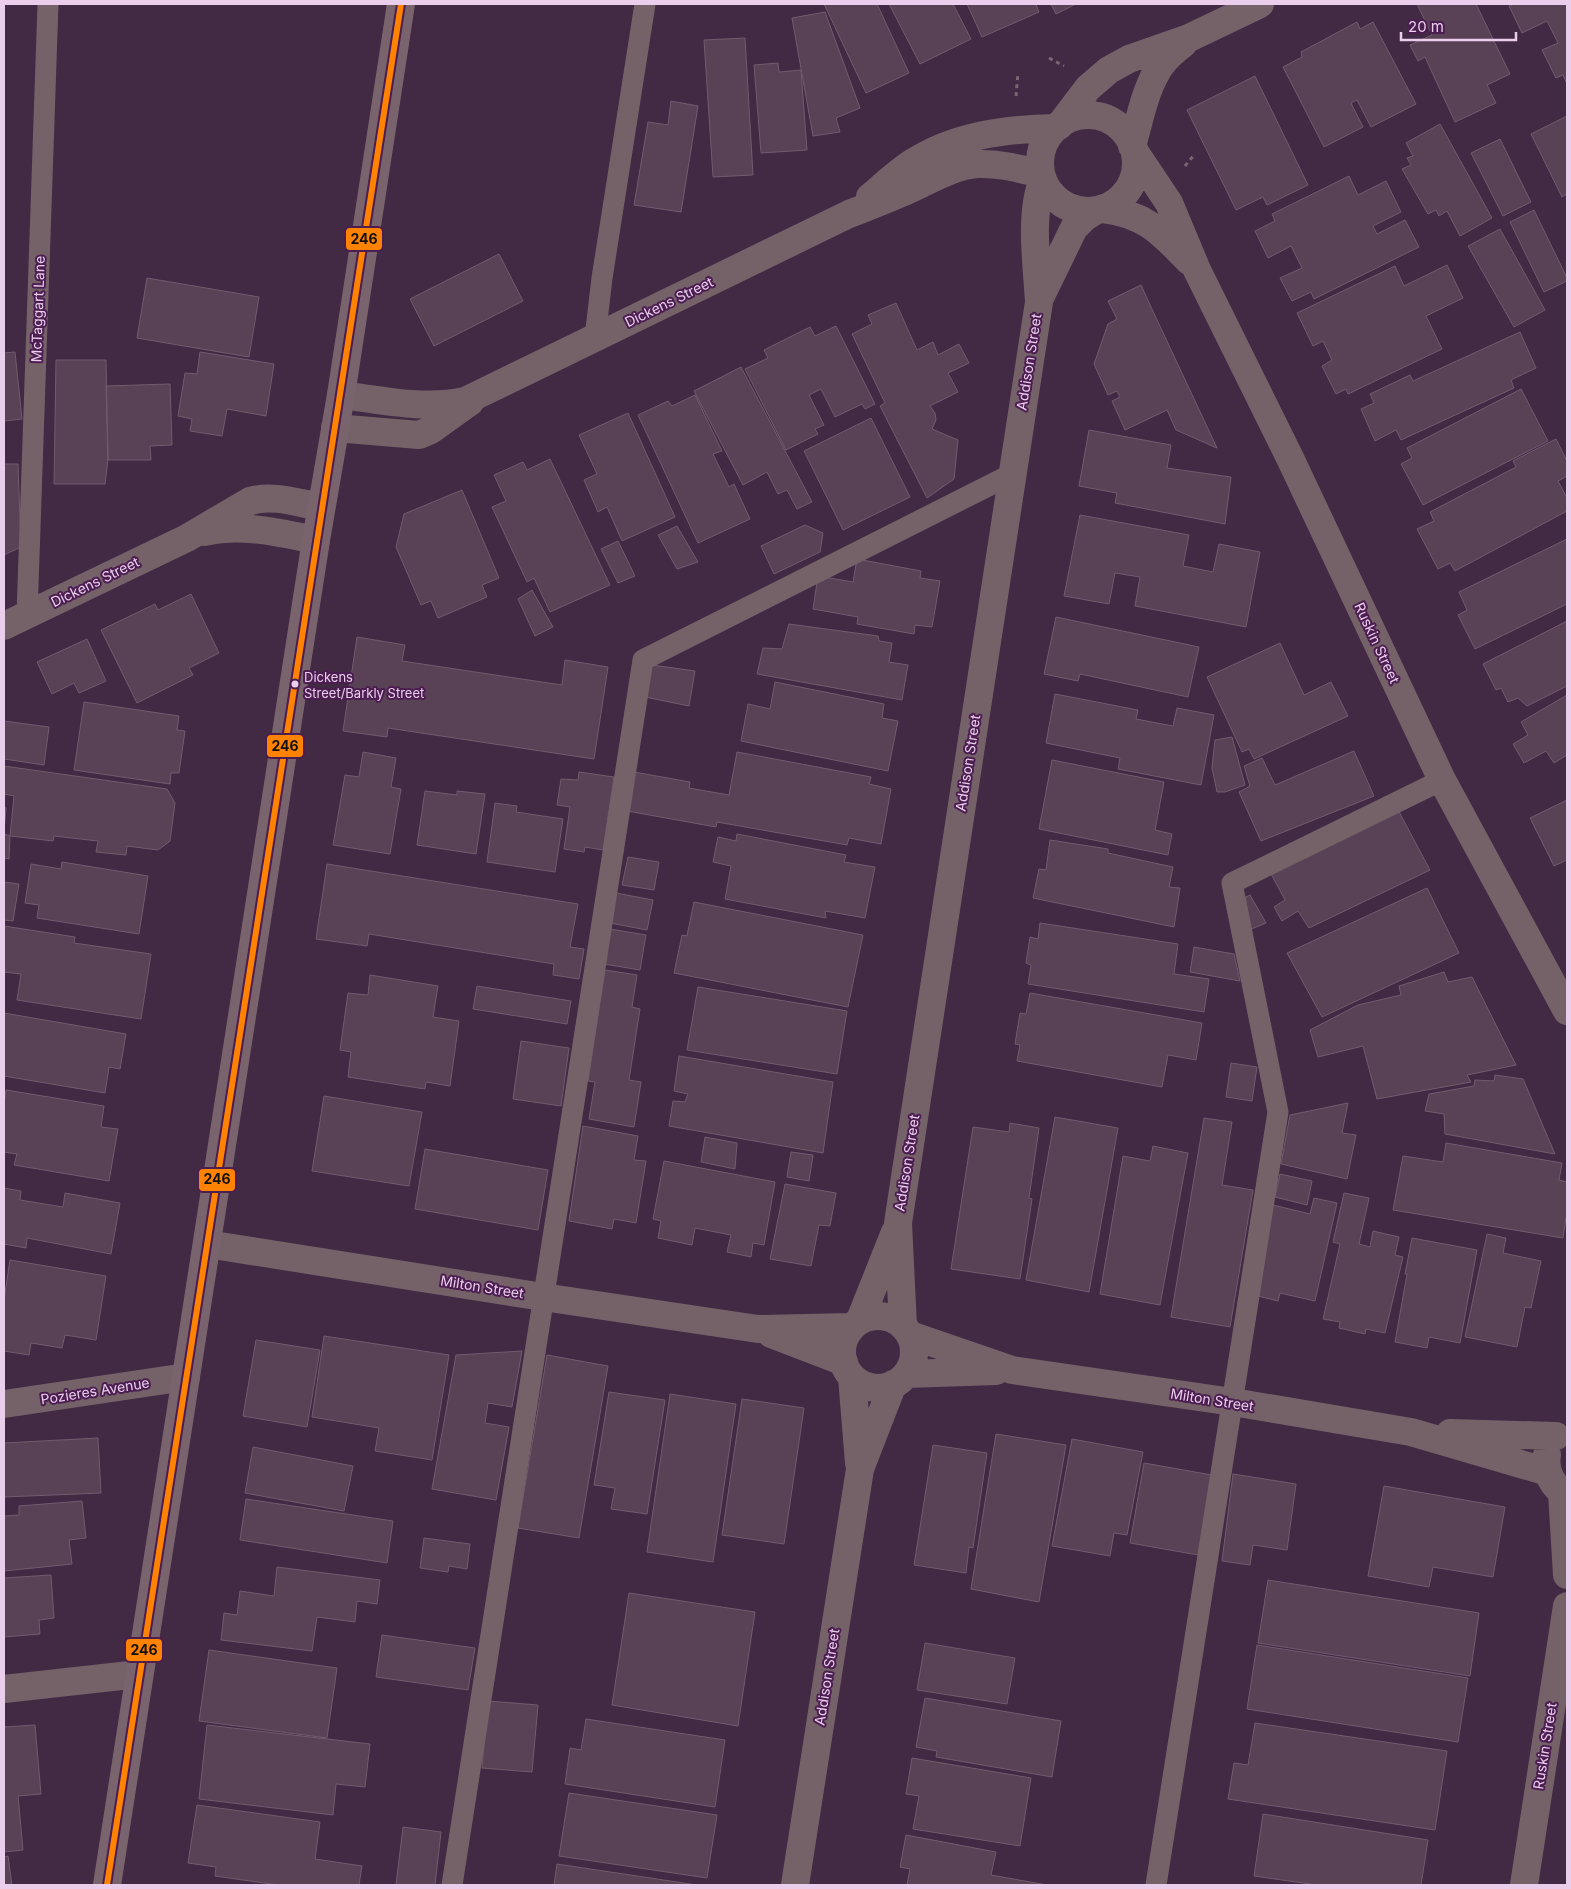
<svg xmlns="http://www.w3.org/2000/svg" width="1571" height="1889" font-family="Inter,sans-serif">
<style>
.building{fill:#5a4256;stroke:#735b6f}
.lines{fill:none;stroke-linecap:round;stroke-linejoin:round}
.path{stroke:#786672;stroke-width:3;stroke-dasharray:4 4;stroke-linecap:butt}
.lane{stroke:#756269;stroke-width:21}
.street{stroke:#756269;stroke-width:28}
.secondary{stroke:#79646d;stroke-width:28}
.bus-1-casing{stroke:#4b1d50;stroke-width:10}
.bus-1{stroke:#ff8200;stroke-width:6}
.bus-dot{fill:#eaceec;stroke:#4b1d50;stroke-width:2}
.labels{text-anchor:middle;stroke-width:4;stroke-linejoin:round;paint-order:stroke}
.bus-label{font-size:13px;fill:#eaceec;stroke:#4b1d50;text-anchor:start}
.street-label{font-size:14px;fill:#eaceec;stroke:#4b1d50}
.line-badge{stroke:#4b1d50;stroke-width:2}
.pale-badge-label{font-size:14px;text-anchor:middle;font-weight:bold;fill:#111}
</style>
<rect width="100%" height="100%" fill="#422944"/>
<path class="building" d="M824,4h53l32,69 -43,20z
M889,4h64l18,35 -51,25z
M967,4h69l3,8 -57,25z
M1051,4h25l-20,10z
M1417,4h59l34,70 -23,11 9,18 -41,19 -30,-65 -7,4 -8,-16 22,-10z
M1514,4h53v80l-4,-9 -7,3 -14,-28 16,-7 -11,-22 -25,12 -13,-27z
M825,12l35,96 -24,10 4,14 -27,4 -21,-118z
M1357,22l3,7 13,-7 43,82 -45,23 -14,-27 -6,3 12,24 -39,20 -41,-80 19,-10 -1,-5z
M745,38l8,137 -40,2 -9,-137z
M778,63l1,9 22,-2 6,80 -46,3 -7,-88z
M1255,76l53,109 -41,20 -4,-8 -27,13 -49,-100z
M671,101l27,5 -17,106 -47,-7 14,-83 20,3z
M1567,116v78l-5,3 -31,-63z
M1440,124l52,94 -32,18 -13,-25 -8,5 -3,-6 -8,4 -26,-45 9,-4 -4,-7 6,-2 -7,-13z
M1500,139l31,63 -28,14 -32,-63z
M1349,176l9,19 28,-14 15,31 -28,14 4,8 28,-14 14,27 -105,52 -3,-7 -19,9 -12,-23 22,-10 -11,-22 -23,12 -13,-27 20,-10 -3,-7z
M1534,210l33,68v3l-23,11 -34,-70z
M1500,229l45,81 -31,17 -46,-81z
M499,254l24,47 -89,45 -24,-47z
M1447,265l16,33 -37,18 16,33 -94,45 -2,-5 -10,5 -14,-28 10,-6 -9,-19 -10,5 -16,-33 98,-47 9,20z
M147,278l112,19 -10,60 -112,-19z
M1141,285l10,22 66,141 -41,-18 -9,-20 -42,20 -13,-29 8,-4 -3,-6 -9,4 -14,-31 14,-40 9,-5 -9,-18z
M896,303l21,47 16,-8 5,13 21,-11 10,19 -21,10 10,19 -28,14 5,7 1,7 -4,9 26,11 -4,39 -27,19 -47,-92 5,-3 -33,-69 20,-10 -4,-9z
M836,326l39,78 -10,5 -3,-5 -27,13 -14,-28 -12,6 15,30 -9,4 3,5 -32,16 -41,-81 23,-11 -4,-8 46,-23 5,9z
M1520,332l16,36 -25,12 3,8 -113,52 -5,-10 -21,11 -14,-32 13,-6 -4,-9 40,-19 3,6z
M15,352l7,67 -18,2v-68z
M200,352l74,12 -8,52 -39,-7 -5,27 -32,-5 2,-12 -14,-3 7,-43 12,1z
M56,360h50l2,100 -3,24h-51z
M741,367l71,135 -15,7 -10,-19 -9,4 -11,-22 -24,13 -49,-94z
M170,384l2,61 -22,1 1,14h-43l-2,-74z
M1521,389l27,52 -125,64 -22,-41 11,-6 -5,-10z
M695,395l27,56 -9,3 16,33 5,-3 16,35 -52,24 -60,-128 30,-14 4,5z
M628,413l47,104 -53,24 -15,-34 -9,5 -14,-32 13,-6 -18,-39z
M871,418l39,79 -67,33 -39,-79z
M1089,430l82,15 -4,23 64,9 -6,47 -110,-21 2,-10 -38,-7z
M1556,439l11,22v15l-9,5 9,17v13l-112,60 -5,-8 -12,6 -21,-40 17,-8 -4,-9 86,-45 -3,-6z
M550,459l60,126 -60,27 -16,-34 -7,4 -35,-75 14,-6 -12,-26 29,-13 4,8z
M4,464h14l3,83 -17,8z
M462,490l37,88 -17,7 5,12 -49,21 -7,-17 -10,4 -25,-58 8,-33z
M1080,515l109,20 -6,31 30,6 6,-28 41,8 -14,75 -111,-21 5,-29 -25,-4 -6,31 -45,-8z
M805,525l18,8 -3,19 -46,22 -13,-28z
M677,526l21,36 -21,7 -19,-34z
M1567,539v65l-92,45 -17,-34 9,-5 -8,-18z
M618,541l17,35 -17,7 -17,-34z
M857,559l64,12 -1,7 20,3 -8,46 -17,-2 -1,9 -57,-10 1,-7 -45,-8 5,-33 35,6z
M532,590l21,37 -18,9 -17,-37z
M191,594l28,59 -30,15 4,7 -56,28 -36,-73 54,-26 3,6z
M1056,617l143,30 -11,50 -108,-23 -2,7 -34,-7z
M1567,621v65l-40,20 -9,-8 -10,4 -7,-14 -5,2 -13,-26z
M789,624l89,12 1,5 13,2 -3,19 19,3 -6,35 -145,-26 6,-26 19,1z
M357,637l48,8 -3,16 160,24 3,-25 43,7 -14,92 -206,-31 -1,9 -44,-6z
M87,639l19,42 -27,12 -5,-10 -22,11 -15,-32z
M1280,643l24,52 27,-13 17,34 -94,43 -5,-10 -7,3 -35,-75z
M652,665l43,6 -6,35 -44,-9z
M775,682l109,22 -2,14 16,3 -10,50 -147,-30 7,-37 22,5z
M1055,694l83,16 -2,9 37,7 4,-18 37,7 -13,70 -83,-16 2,-11 -74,-15z
M1567,695v60l-13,8 -8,-12 -22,12 -11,-19 15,-9 -7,-13z
M84,702l95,14 -2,14 8,1 -6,42h-8l-1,11 -96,-14z
M4,721l45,6 -5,38 -40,-6z
M1232,737l13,48 -20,7h-8l-5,-24 3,-28z
M1354,751l20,45 -113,45 -22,-49 11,-6 -6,-20 18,-8 13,27z
M363,752l33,6 -5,29 10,2 -11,65 -57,-9 12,-70 14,2z
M737,752l134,25 -2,7 22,5 -10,55 -32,-6 -2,7 -130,-23 -1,5 -89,-16 7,-39 56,10 -1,6 40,7z
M1052,760l112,22 -9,48 17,4 -4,21 -129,-26z
M4,766l163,23 8,14 -5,38 -12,9 -31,-4 -1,9 -30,-3 2,-11 -44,-5 -1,5 -43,-5 4,-40 -10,-2z
M579,772l35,5 -11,73 -18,-3 -1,5 -20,-3 6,-42 -13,-2 4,-26 17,1z
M425,791l32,4v-4l28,3 -9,60 -59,-9z
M1567,800v60l-13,6 -24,-48z
M495,803l22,3 -1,6 47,7 -8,53 -68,-10z
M4,807l2,1 -2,23z
M1397,808l33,62 -121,58 -11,-17 -16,10 -8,-14 11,-7 -15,-28z
M4,834l6,2 -1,23 -5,-1z
M737,834l109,21 -2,7 31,5 -10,51 -40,-7 1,7 -101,-19 6,-33 -18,-4 5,-25 18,4z
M1050,840l58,9v4l65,14 -4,20 11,1 -6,39 -141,-29 6,-29 7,1z
M628,857l31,5 -5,28 -32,-5z
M62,862l86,14 -9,58 -102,-16 2,-13 -14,-2 6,-39 30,5z
M327,864l251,40 -8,43 14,2 -5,30 -26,-4 1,-11 -185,-30 -2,12 -51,-7z
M4,882l15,2 -6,37 -9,-1z
M1427,888l32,65 -137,64 -35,-64z
M616,893l37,7 -6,30 -37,-7z
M1250,895l16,28 -17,7 -7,-31z
M694,902l169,33 -15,72 -174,-34 8,-38 5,1z
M1040,923l138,21 -4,30 35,5 -5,33 -176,-28 3,-19 -5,-2 4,-26 8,2z
M4,926l71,11 -1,6 77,11 -10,65 -124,-19 4,-26 -17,-2z
M610,929l36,6 -6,35 -36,-6z
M1194,947l40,7 6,27 -50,-9z
M605,970l32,5 -5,32 8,2 -11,71 12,2 -7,45 -45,-8 6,-37 -7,-1z
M1444,972l4,10 24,-5 44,88 -49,10 4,7 -94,17 -14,-53 -45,11 -8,-27 48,-25 43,-10 -2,-9z
M370,975l68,11 -5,31 26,4 -9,65 -24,-4 -1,7 -77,-12 3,-25 -11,-2 8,-57 20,2z
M477,986l94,15 -4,23 -94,-15z
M698,987l149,24 -10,63 -150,-24z
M1030,993l172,30 -6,37 -28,-5 -6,32 -145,-26 3,-16 -5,-1 5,-31 6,1z
M4,1013l122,21 -6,35 -11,-2 -4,26 -101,-17z
M521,1041l48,7 -8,58 -48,-7z
M679,1056l154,26 -10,71 -154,-27 4,-25 12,1 3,-8 -14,-3z
M1231,1063l26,4 -5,34 -26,-4z
M1495,1075l28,4 32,75 -110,-20 -1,-20 -19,-3 4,-17 45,-8 1,-6 19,1z
M6,1090l98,16 -3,21 17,2 -9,52 -95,-16 3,-11 -13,-2v-49z
M324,1096l98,16 -13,74 -97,-15z
M1348,1103l-6,30 14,2 -9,44 -66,-15 9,-49z
M1055,1117l63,11 -29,164 -63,-12z
M1204,1118l28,4 -10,63 31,5 -23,137 -59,-10z
M1010,1123l29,5 -10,70 3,1 -12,80 -69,-10 22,-142 36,5z
M583,1126l55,10 -4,24 12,1 -10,62 -22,-4 -2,10 -43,-8z
M705,1137l32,6 -2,26 -34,-7z
M1446,1143l116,20 -3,17 8,2v29l-4,27 -170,-28 10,-54 40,6z
M1153,1146l35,7 -28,152 -60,-11 23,-138 27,5z
M425,1149l123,21 -10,60 -123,-21z
M791,1152l22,3 -4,26 -22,-4z
M664,1161l111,21 -11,63 -11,-2 -2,14 -24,-5 4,-17 -36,-7 -3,17 -34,-7 3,-17 -8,-2z
M1280,1174l32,7 -5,24 -32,-8z
M785,1184l51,9 -6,33 -11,-1 -8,41 -41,-7z
M4,1188l17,3 -1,9 43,7 2,-14 55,10 -9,51 -84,-16 -1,10 -22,-4z
M1344,1193l25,5 -10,46 11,3 3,-16 26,6 -4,18 8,2 -18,76 -19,-4 -1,5 -26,-6 1,-6 -17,-3 17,-75 -7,-2z
M1314,1198l23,5 -22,98 -35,-8 -2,8 -20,-5 15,-91 37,9z
M1487,1234l19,4 -3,15 38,8 -10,47 -6,-1 -8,40 -52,-10z
M1412,1238l65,12 -17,93 -31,-6 -2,11 -32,-6 12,-68h-2z
M10,1260l96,16 -10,64 -31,-5 -3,13 -31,-5 -2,12 -25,-4v-51z
M324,1336l125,19 -17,105 -57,-9 4,-23 -67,-11z
M256,1340l64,10 -13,77 -64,-11z
M522,1351l-10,56 -24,-4 -3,20 24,4 -13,73 -64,-11 24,-134z
M547,1355l61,11 -29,172 -61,-10z
M609,1392l56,8 -18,114 -36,-5 4,-21 -21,-3z
M670,1394l66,10 -23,158 -66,-10z
M742,1399l62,9 -20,136 -62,-9z
M996,1434l70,11 -27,157 -68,-13z
M98,1438l3,55 -97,4v-54z
M1072,1439l71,13 -16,83 -13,-2 -4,23 -58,-10z
M933,1445l54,8 -14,95 -4,-1 -3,26 -52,-8z
M253,1447l100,19 -9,45 -99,-18z
M1144,1463l68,12 -14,80 -68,-12z
M1233,1474l63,10 -9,66 -34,-5 -3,20 -28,-4z
M1384,1486l121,21 -12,70 -60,-10 -4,20 -61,-11z
M246,1499l147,22 -6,42 -147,-23z
M82,1501l4,37 -17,2 3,24 -68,7v-55l15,-1v-9z
M424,1538l46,6 -3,25 -18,-3 -1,6 -28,-4z
M277,1567l103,13 -3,24 -20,-3 -2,21 -38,-5 -5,34 -91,-11 3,-27 13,2 3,-24 34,5z
M51,1575l3,43 -15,2 1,14 -36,3v-59z
M1268,1580l211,33 -9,63 -212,-33z
M629,1593l126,19 -17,114 -126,-21z
M382,1635l93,13 -7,42 -92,-13z
M925,1643l90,15 -8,46 -90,-14z
M1257,1645l211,33 -10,64 -211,-33z
M209,1650l128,18 -10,70 -128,-17z
M925,1698l136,23 -9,56 -116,-20 1,-6 -21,-4z
M488,1701l50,4 -6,67 -50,-4z
M586,1719l139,21 -10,67 -150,-23 5,-36 11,2z
M1255,1723l192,28 -12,79 -207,-31 6,-36 14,2z
M35,1725l6,69 -23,2 5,54 -19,2v-125z
M207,1725l163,19 -5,43 -29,-3 -3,31 -134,-16z
M912,1758l119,20 -11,68 -107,-17 6,-33 -13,-2z
M569,1793l148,22 -10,63 -148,-22z
M197,1805l123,17 -5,37 47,7 -3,19h-81l-63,-9 1,-9 -28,-4z
M1263,1814l165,26 -7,45h-104l-63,-9z
M403,1827l38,5 -6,53h-39z
M906,1835l90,17 -5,23 56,10h-140l3,-16 -10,-2z
M8,1856l4,29h-8v-28z
M557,1864l140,21h-143z"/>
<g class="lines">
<path class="path" d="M1049,58l15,8
M1016,96l2,-23
M1185,166l9,-11"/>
<path class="lane" d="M595,338l7,-60 43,-274
M27,615l21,-611
M452,1885l191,-1225 369,-186
M1156,1885l122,-773 -46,-229 210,-103"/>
<path class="street" d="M1040 163a48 48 0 1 1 96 0a48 48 0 1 1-96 0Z
M1060,125l28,-37 21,-18 20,-11 60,-21 71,-34
M1132,146c8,-27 13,-58 29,-81 6,-8 14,-15 22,-21
M1135,152l34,51 28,67 93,188 152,322 125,231
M870,197c13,-11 27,-24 42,-34 43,-28 94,-34 144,-35
M1103,209c42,5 58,23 86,52
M1040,298l34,-70 10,-10 11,-7
M341,395c41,5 83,15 124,6l384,-187c19,-7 38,-15 57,-23 23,-10 46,-25 71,-27 22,-1 43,5 64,10
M335,428l84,7 12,-5 39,-28
M205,532c37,-9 74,1 111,8
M4,626l183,-88 63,-37c23,-7 48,2 71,6
M207,1244l336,53 215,32 93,-2
M842 1352a36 36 0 1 1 72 0a36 36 0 1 1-72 0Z
M860,1320l35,-88
M903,1326l-5,-103 141,-921c-2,-36 -10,-89 4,-122
M771,1334l73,28
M910,1335l102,35 221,32 178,30 137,40
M907,1374l89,-3
M852,1377l7,86
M4,1404l182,-27
M1450,1433l106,3
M1547,1455c-3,16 6,33 20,40
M1562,1493l5,82
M4,1689l135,-15
M795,1885l65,-416 33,-85
M1524,1885l43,-279"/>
<path class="secondary" d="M107,1885l209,-1345 25,-145 60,-391"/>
<defs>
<path id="bus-1" d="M107,1885l294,-1881"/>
</defs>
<use href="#bus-1" class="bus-1-casing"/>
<use href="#bus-1" class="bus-1"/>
</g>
<circle class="bus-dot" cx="295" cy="684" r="4.5"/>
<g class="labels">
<g class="bus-label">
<text x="304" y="682">Dickens<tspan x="304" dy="16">Street/Barkly Street</tspan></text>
</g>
<g class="street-label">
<text transform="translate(669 302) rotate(-26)" y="5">Dickens Street</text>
<text transform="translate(38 309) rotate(-88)" y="5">McTaggart Lane</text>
<text transform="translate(1029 362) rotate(-81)" y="5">Addison Street</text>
<text transform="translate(95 582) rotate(-26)" y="5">Dickens Street</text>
<text transform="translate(1377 643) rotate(65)" y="5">Ruskin Street</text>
<text transform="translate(968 763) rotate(-81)" y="5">Addison Street</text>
<text transform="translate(907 1163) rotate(-81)" y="5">Addison Street</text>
<text transform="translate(482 1287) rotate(9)" y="5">Milton Street</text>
<text transform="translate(95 1391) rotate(-9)" y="5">Pozieres Avenue</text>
<text transform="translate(1212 1400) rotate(9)" y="5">Milton Street</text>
<text transform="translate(827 1677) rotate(-81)" y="5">Addison Street</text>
<text transform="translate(1545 1746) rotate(-81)" y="5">Ruskin Street</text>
</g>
</g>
<g class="line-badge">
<rect x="345" y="227" width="38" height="24" rx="5" fill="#ff8200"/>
<rect x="266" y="734" width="38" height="24" rx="5" fill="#ff8200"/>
<rect x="198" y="1168" width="38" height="24" rx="5" fill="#ff8200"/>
<rect x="125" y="1638" width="38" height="24" rx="5" fill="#ff8200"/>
</g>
<g class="pale-badge-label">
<text x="364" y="244">246</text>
<text x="285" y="751">246</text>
<text x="217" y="1184">246</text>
<text x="144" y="1655">246</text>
</g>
<rect width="1571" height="1889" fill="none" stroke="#eaceec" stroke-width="10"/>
<path d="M1401 32v8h115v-8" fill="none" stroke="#eaceec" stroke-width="2.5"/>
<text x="1408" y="32" font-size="15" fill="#eaceec" stroke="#4b1d50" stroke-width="4" paint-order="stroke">20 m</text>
</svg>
